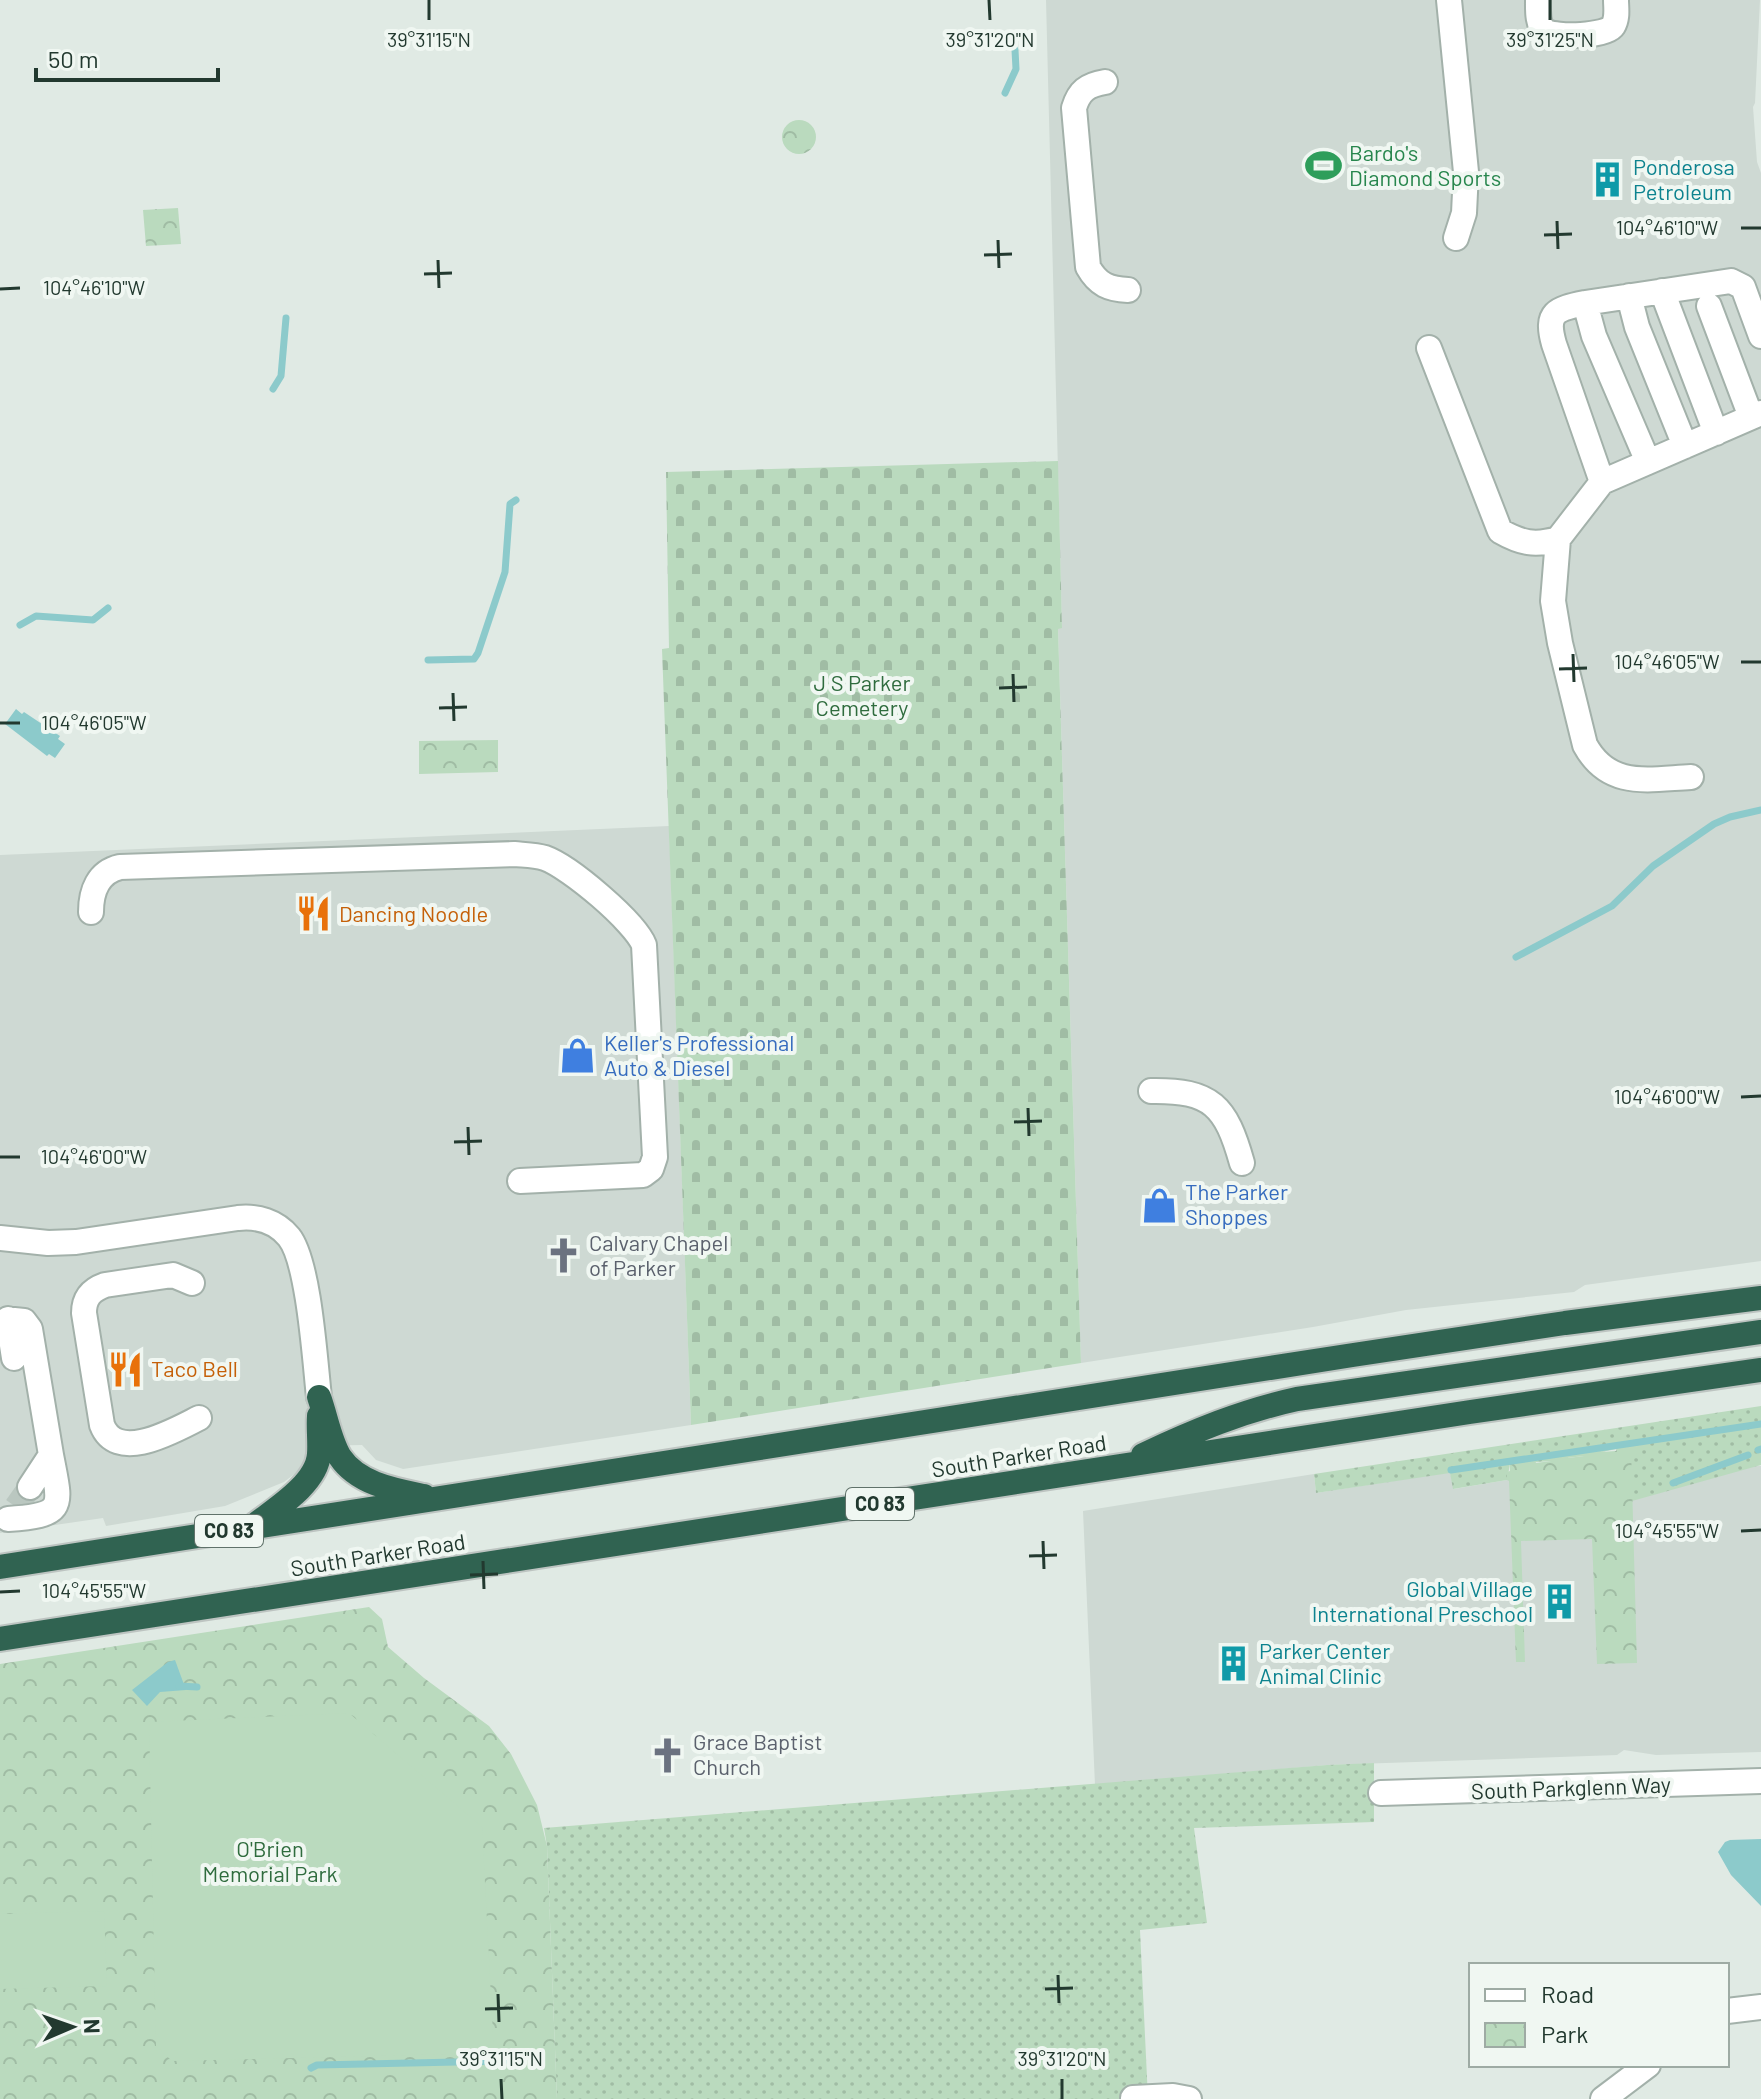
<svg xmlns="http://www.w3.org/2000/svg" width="1761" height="2099" font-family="Barlow,sans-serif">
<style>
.built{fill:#ced9d3}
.grass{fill:url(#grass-dots)}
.cemetery{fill:url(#cemetery-stones)}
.park{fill:url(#park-crowns)}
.garden{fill:#badabe}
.water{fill:#8ccacb}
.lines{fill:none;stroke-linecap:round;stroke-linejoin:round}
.stream{stroke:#8ccacb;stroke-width:7}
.minor-tunnel{stroke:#bac7c0;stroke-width:24;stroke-dasharray:24 12;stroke-linecap:butt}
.minor-casing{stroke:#a3b1aa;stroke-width:28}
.highway-casing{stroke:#bdc4c1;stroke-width:28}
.minor{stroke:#fff;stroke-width:24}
.highway{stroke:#306351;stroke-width:24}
.ticks{fill:none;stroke:#22392f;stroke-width:3}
.labels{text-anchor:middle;stroke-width:8;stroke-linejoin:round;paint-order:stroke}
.shield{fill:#f0f7f2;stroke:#60726a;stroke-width:2}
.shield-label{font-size:20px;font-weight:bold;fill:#22392f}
.leisure-label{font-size:22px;fill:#27864d;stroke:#f0f7f2;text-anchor:start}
.culture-label{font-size:22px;fill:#0d838f;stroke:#f0f7f2;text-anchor:start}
.park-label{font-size:22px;fill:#2f6c3e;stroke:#f0f7f2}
.food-label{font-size:22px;fill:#c56008;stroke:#f0f7f2;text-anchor:start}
.shop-label{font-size:22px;fill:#366cbe;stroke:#f0f7f2;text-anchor:start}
.worship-label{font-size:22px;fill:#5b616d;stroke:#f0f7f2;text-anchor:start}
.street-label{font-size:22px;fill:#22392f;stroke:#f0f7f2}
.ticks-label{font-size:20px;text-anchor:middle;fill:#22392f;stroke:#f0f7f2;stroke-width:8;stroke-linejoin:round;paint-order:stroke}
</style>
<defs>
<pattern id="grass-dots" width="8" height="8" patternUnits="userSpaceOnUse" patternTransform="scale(2)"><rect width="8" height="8" fill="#badabe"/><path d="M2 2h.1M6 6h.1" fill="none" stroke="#a0bca4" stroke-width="1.8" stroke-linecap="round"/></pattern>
<pattern id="cemetery-stones" width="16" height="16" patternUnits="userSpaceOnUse" patternTransform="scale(2)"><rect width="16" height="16" fill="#badabe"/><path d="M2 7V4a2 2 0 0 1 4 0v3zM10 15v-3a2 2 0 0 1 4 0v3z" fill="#a0bca4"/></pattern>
<pattern id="park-crowns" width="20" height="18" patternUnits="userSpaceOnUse" patternTransform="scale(2)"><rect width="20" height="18" fill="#badabe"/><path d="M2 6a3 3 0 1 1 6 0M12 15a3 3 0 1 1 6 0" fill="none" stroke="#a0bca4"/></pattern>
</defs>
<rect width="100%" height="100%" fill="#e0eae4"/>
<path class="built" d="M1046,0h714l-5,103 -2,4 4,55 4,11v1088l-176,24 -11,7 -168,18 -93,17 -232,36 -23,-735h4z
M669,826l22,599 -288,44 -27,-9 -14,-15 -53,1 -8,23 -17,13 -59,24 -119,20 -3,-8 -103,15v-678z
M1761,1466v286l-105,3 -32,-5 -7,5 -290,10 -232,20 -12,-274 231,-37 2,19 134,-21 4,17 53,-9v-8z"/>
<path class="grass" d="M1761,1406v59l-129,36 -2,-55 -28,6 -1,-3 -17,3v4l-17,2 -1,-3 -15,2v4l-41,3 -3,16 -54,9 -3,-16 -134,20 -2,-19z
M1374,1763v59l-180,6 13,95 -67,7 8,169h-591l-10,-253 -3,-18 783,-63z"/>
<path class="cemetery" d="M1058,461l4,167 -4,1 23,734 -390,62 -29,-776 7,-1 -3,-176z"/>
<path class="park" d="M782 137a17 17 0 1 1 34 0a17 17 0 1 1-34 0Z
M178,208l3,36 -35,2 -3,-36z
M498,740v32l-79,2v-33z
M1631,1446l6,217 -40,1 -5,-125 -71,2 4,121h-9l-7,-181 -2,-1v-8l3,-1v-7l25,-4 1,3 15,-2v-4l16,-2 1,3 16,-2v-4l17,-3 1,3 14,-1 1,-4z
M369,1607l13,12 6,28 36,31 65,48 22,28 26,51 10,41 10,253h-557v-435z"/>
<path class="garden" d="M349,1713l133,114 12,226 -322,8 -16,-15 -7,-324z
M104,1911l3,75 -107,3v-75z"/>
<path class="water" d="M16,709l6,5 2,-2 36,24 -2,3 7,5 -10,14 -6,-4 -2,2 -42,-32z
M175,1660l11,30 -26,2 -13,14 -15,-16 36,-28z
M1761,1839v67l-30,-31 -13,-23 7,-10 5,-2z"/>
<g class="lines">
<path class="stream" d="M1005,93l11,-24 -1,-19
M273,389l8,-13 5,-58
M20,625l16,-9 57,4 15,-12
M428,660l46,-1 4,-6 27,-81 5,-68 6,-4
M1516,957l96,-51 41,-40 61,-42 16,-7 31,-7
M1758,1450l3,-1
M1451,1470l310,-46
M1673,1483l75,-28
M179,1686l18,1
M311,2068l6,-3 187,-4"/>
<path class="minor-tunnel" d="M16,1507l14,-20"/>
<defs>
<path id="minor" d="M1449,0l17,172 -2,41 -8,25
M1538,0c0,9 -1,25 7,31 11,7 62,5 68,-5 5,-8 3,-18 3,-26
M1105,82c-18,3 -26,9 -31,26l14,159c10,18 21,22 40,23
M1662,291l54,142
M1629,296l8,31 48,119
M1585,303l9,33 54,126
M1709,306l42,111
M1429,348l71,183c21,12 35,15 58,8l-5,62 7,42 25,102c24,44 63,34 106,32
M1602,482l-48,-138c-9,-32 2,-35 31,-41l146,-22 12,6 18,49
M1558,539l44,-57 159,-69
M91,912c0,-21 7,-40 29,-45l394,-13c10,1 21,1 31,4 25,9 90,64 99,87l11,212 -4,12 -8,6 -123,6
M1151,1091c61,-1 75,15 91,72
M0,1238l48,5 28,-1 162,-24c19,-2 38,3 51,19 20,25 26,125 30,160
M192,1283l-19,-8 -68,10c-14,5 -21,13 -21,28l18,112c15,39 73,5 97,-7
M8,1319l6,39
M14,1320l10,1 6,8 21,126 -21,32
M8,1519c59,-4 53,-12 43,-64
M1381,1793l380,-12
M1727,2011l34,-4
M1133,2098l40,-2 16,3
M1603,2099l45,-34"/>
<path id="highway" d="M319,1397c7,19 11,44 21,60 18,27 55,33 84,39
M1143,1455c51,-24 99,-44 154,-56l464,-67
M256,1524c21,-16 61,-41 63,-70 1,-12 -1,-26 0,-38
M0,1567l1353,-212 212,-32 196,-25
M0,1639l1470,-227 291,-42"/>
</defs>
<use href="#minor" class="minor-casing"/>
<use href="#highway" class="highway-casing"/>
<use href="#minor" class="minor"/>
<use href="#highway" class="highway"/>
</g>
<path class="ticks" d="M429,0v20M989,0l1,20M1550,0v20M1557,221l1,28M1741,228h20M1544,235l28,-1M998,240l1,28M984,255l28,-1M438,260l1,28M424,274l28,-1M0,289l20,-1M1573,654l1,28M1741,662h20M1559,669l28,-1M1013,674l1,28M999,688l28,-1M453,693l1,28M439,708l28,-1M0,723h20M1741,1097l20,-1M1028,1108l1,28M1014,1122l28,-1M468,1127l1,28M454,1142l28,-1M0,1157h20M1741,1531l20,-1M1043,1541l1,28M1029,1556l28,-1M483,1561l1,28M470,1575l28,-1M0,1592l20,-1M1058,1975l1,28M1045,1989l28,-1M498,1994l1,28M485,2009l28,-1M501,2079l1,20M1062,2079v20"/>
<defs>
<symbol id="stadium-bare" viewBox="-9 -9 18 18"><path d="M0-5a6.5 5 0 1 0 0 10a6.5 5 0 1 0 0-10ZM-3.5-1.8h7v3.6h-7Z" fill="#2e9e5b" stroke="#f0f7f2" stroke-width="2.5" paint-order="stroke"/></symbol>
<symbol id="building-bare" viewBox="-9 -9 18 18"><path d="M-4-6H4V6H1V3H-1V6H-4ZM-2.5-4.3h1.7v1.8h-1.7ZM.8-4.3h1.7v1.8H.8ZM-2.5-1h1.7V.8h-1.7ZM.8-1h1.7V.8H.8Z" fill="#0f9aa8" stroke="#f0f7f2" stroke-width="2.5" paint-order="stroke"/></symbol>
<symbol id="restaurant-bare" viewBox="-9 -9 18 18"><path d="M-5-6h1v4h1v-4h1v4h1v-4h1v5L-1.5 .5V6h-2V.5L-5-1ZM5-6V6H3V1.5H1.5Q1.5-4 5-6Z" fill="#e8710a" stroke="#f0f7f2" stroke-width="2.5" paint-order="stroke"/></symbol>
<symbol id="shop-bare" viewBox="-9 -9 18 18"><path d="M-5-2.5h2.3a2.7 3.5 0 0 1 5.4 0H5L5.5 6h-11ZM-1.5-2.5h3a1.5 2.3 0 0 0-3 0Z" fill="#3f7fe0" stroke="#f0f7f2" stroke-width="2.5" paint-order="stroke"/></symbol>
<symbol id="church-bare" viewBox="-9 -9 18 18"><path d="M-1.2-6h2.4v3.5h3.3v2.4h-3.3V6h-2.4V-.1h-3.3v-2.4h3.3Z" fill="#6b7280" stroke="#f0f7f2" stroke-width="2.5" paint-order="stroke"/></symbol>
</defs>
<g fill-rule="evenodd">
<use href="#stadium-bare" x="1298" y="140" width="51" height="51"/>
<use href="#building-bare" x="1582" y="154" width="51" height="51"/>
<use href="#restaurant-bare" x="288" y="888" width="51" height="51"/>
<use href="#shop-bare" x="552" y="1030" width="51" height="51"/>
<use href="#shop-bare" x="1134" y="1180" width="51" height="51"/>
<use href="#church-bare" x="538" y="1230" width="51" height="51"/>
<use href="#restaurant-bare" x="100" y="1344" width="51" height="51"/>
<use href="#building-bare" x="1534" y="1576" width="51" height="51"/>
<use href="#building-bare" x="1208" y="1638" width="51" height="51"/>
<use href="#church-bare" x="642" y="1730" width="51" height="51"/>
</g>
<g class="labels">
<g class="shield">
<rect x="846" y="1488" width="68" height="32" rx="6"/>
<rect x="195" y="1515" width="68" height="32" rx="6"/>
</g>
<g class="shield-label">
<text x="880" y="1511">CO 83</text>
<text x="229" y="1538">CO 83</text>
</g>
<g class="leisure-label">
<text x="1349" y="161">Bardo's<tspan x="1349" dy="25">Diamond Sports</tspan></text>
</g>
<g class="culture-label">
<text x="1633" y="175">Ponderosa<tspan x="1633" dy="25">Petroleum</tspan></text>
<text x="1533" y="1597" text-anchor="end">Global Village<tspan x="1533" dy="25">International Preschool</tspan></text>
<text x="1259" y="1659">Parker Center<tspan x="1259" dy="25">Animal Clinic</tspan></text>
</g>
<g class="park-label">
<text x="862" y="691">J S Parker<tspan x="862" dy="25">Cemetery</tspan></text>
<text x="270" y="1857">O'Brien<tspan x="270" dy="25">Memorial Park</tspan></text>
</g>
<g class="food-label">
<text x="339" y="922">Dancing Noodle</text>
<text x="151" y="1377">Taco Bell</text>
</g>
<g class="shop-label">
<text x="604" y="1051">Keller's Professional<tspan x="604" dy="25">Auto &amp; Diesel</tspan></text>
<text x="1185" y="1200">The Parker<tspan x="1185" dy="25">Shoppes</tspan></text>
</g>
<g class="worship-label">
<text x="589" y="1251">Calvary Chapel<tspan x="589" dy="25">of Parker</tspan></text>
<text x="693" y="1750">Grace Baptist<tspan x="693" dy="25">Church</tspan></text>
</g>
<g class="street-label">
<text transform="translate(1019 1456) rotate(-9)" y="8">South Parker Road</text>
<text transform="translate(378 1555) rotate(-9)" y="8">South Parker Road</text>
<text transform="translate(1571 1788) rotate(-2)" y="8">South Parkglenn Way</text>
</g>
</g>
<g class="ticks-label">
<text x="429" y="47">39°31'15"N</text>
<text x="990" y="47">39°31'20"N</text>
<text x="1550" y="47">39°31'25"N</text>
<text x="1667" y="235">104°46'10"W</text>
<text x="94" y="295">104°46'10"W</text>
<text x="1667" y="669">104°46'05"W</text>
<text x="94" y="730">104°46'05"W</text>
<text x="1667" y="1104">104°46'00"W</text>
<text x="94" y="1164">104°46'00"W</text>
<text x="1667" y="1538">104°45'55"W</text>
<text x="94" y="1598">104°45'55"W</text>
<text x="501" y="2066">39°31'15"N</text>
<text x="1062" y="2066">39°31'20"N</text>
</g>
<rect x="1469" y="1963" width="260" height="104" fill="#f0f7f2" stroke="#9eaba4" stroke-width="2"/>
<rect x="1485" y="1989" width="40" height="12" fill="#ffffff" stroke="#9eaba4" stroke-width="2"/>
<text x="1541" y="2003" font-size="24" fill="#22392f">Road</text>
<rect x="1485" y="2023" width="40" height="24" fill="url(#park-crowns)" stroke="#9eaba4" stroke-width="2"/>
<text x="1541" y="2043" font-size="24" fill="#22392f">Park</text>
<g transform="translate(72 2027) rotate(88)" stroke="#f0f7f2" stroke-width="6" paint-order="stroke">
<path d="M0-6L14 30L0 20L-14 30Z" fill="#22392f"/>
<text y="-12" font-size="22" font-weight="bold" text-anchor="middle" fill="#22392f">N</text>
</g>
<path d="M36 68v12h182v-12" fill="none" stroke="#22392f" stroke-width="4"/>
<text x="48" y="68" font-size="24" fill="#22392f" stroke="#f0f7f2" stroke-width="6" paint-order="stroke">50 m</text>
</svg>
